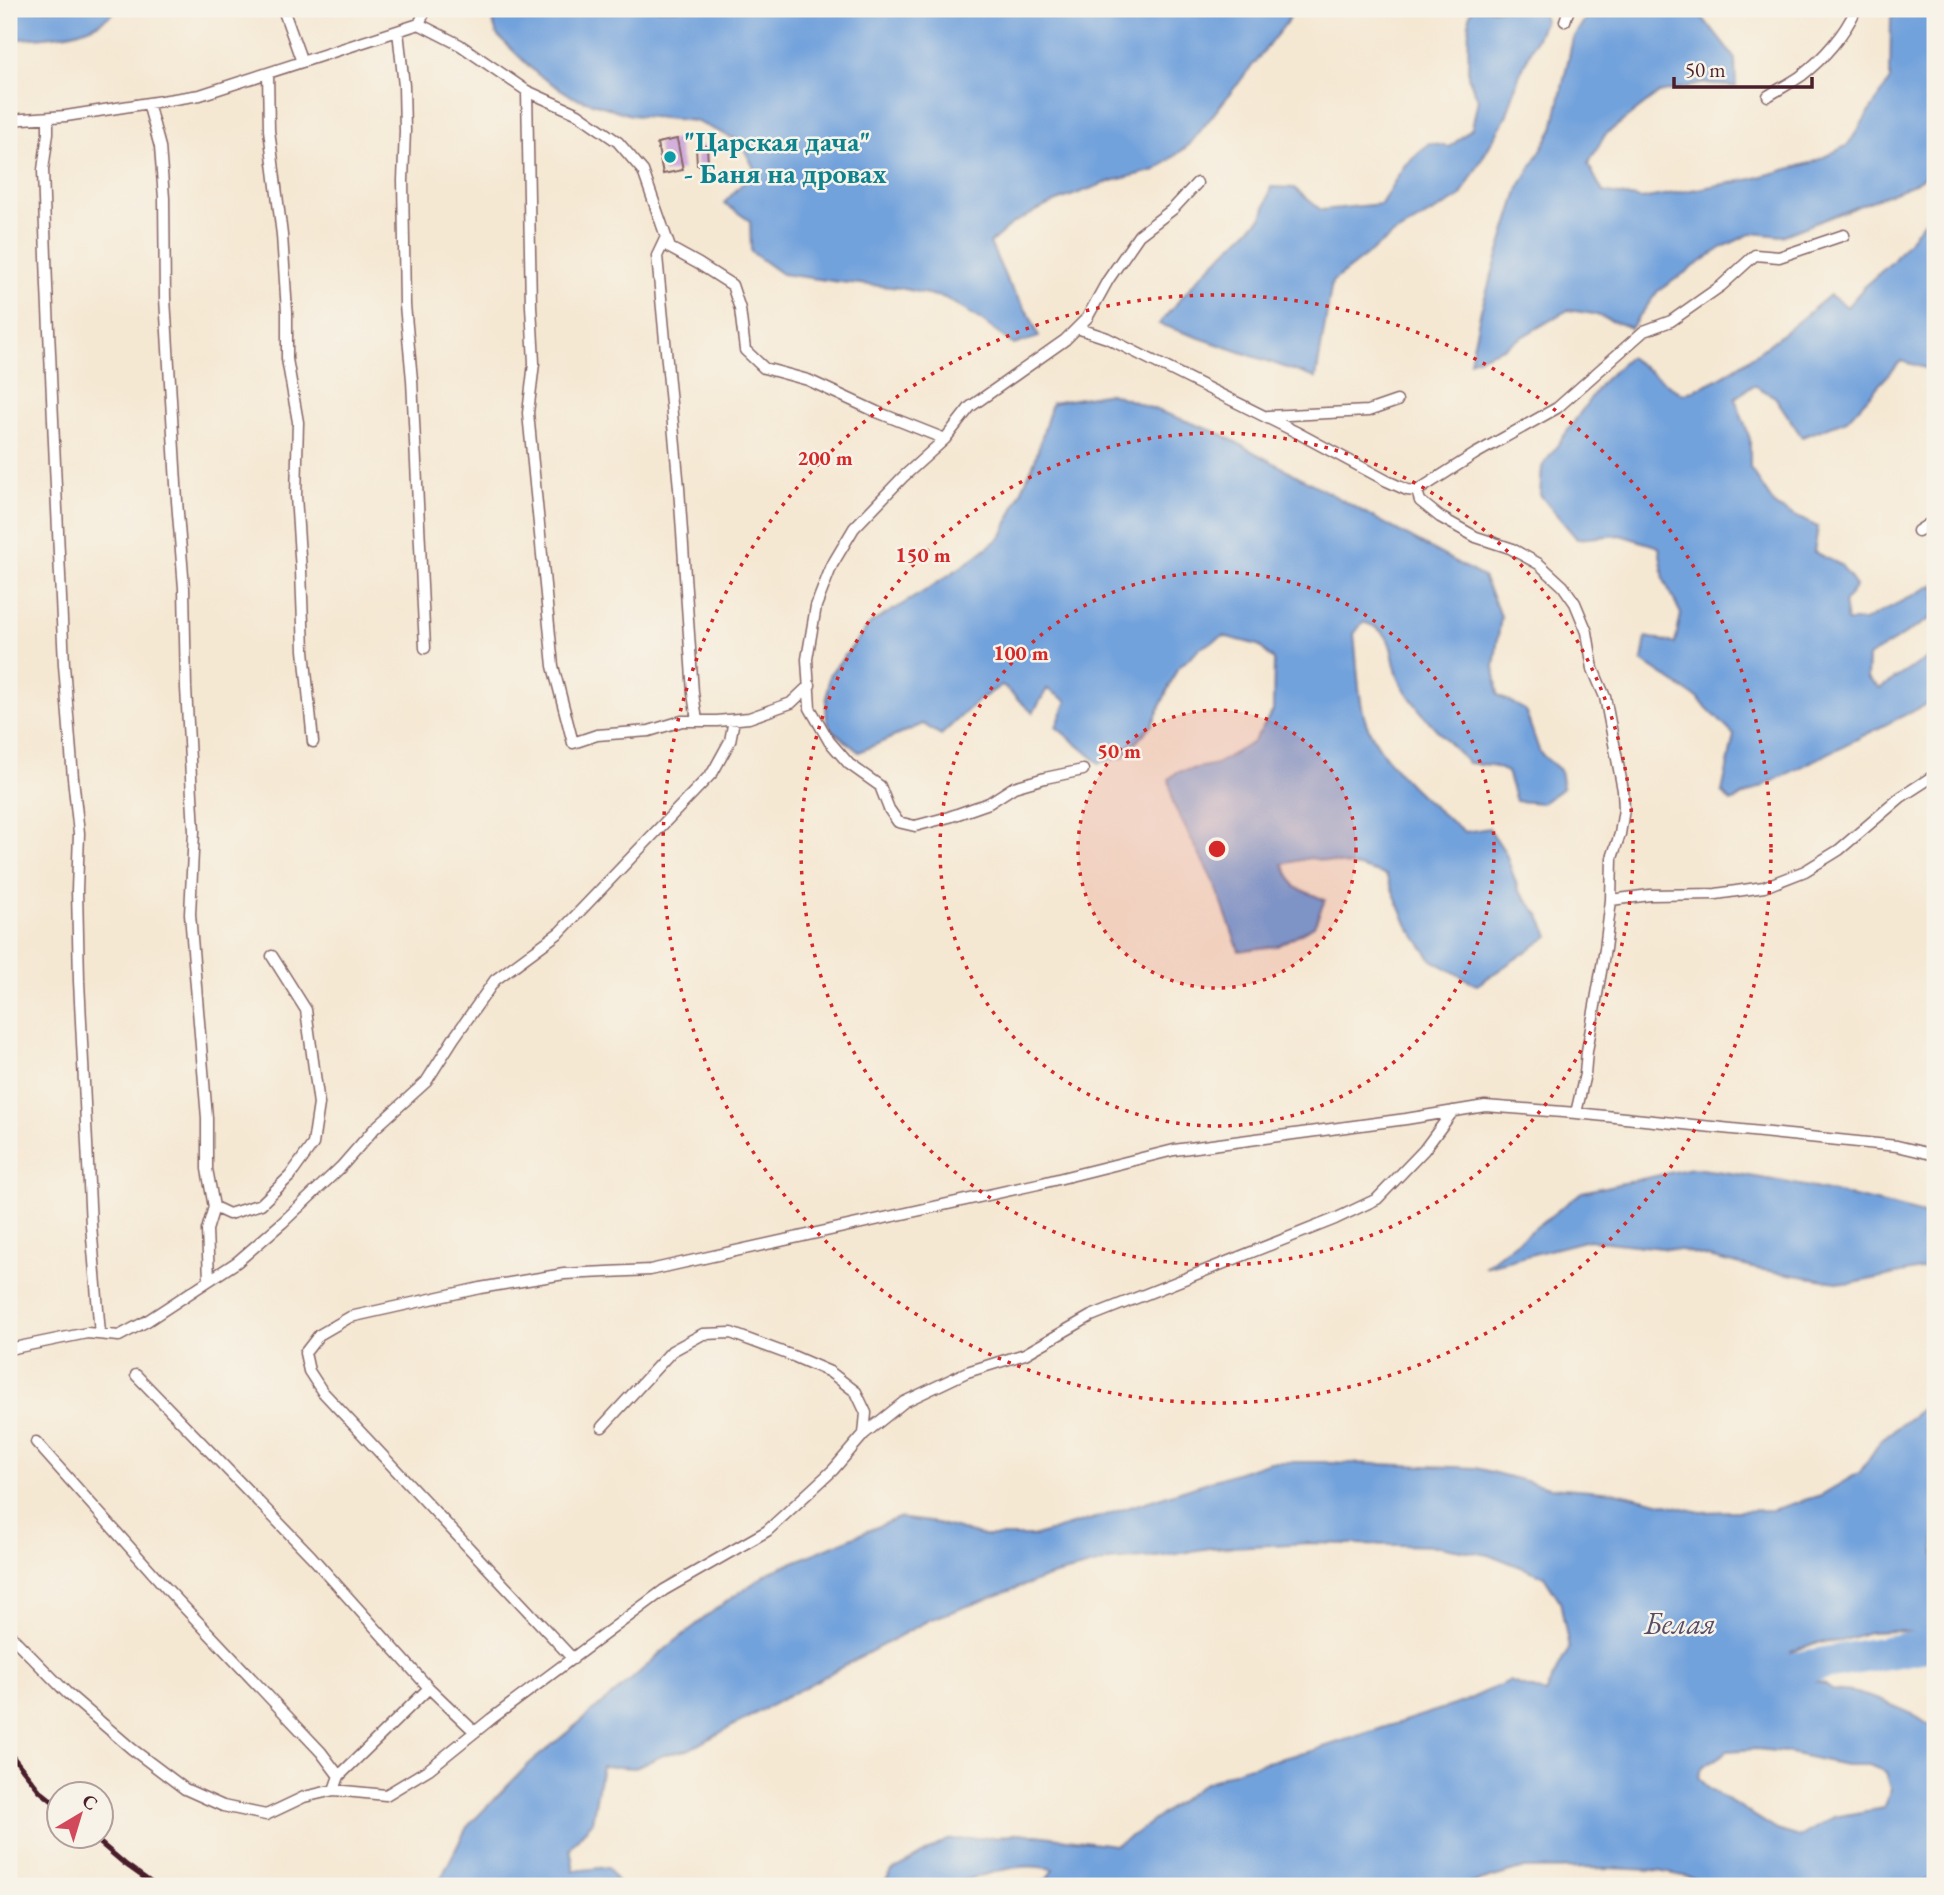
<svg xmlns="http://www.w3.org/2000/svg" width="1944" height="1895" font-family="'EB Garamond',serif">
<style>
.water{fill:#72a2dc;stroke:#5e6084;stroke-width:2;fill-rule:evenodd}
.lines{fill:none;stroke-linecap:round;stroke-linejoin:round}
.river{stroke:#72a2dc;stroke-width:33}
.building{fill:#d1acdc}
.service-casing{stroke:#866566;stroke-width:13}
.service{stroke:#fff;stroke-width:10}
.rail{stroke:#4a1f2b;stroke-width:5}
.ring{fill:none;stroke:#d62828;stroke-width:3.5;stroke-dasharray:3.5 7}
.culture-dot{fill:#0f9aa8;stroke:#f7f3e8;stroke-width:2.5}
.labels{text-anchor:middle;stroke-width:5;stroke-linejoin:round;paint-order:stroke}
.culture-label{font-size:28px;font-weight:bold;fill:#0d838f;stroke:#f7f3e8;text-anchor:start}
.water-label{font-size:30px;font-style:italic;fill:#584d69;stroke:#f7f3e8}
.centre{fill:#d62828;stroke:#f7f3e8;stroke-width:3.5}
.ring-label{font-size:21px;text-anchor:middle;font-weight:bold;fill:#d62828;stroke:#f7f3e8;stroke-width:5;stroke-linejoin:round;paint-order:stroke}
</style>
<rect width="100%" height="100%" fill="#f7f3e8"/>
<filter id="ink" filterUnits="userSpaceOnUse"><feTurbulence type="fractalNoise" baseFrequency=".0143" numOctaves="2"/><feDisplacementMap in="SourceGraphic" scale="14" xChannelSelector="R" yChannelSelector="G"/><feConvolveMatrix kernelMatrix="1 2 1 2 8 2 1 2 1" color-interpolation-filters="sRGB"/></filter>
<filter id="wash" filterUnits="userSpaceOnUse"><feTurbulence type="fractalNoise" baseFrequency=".00686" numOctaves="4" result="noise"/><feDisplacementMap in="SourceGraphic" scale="28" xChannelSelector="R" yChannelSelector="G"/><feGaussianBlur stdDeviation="1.57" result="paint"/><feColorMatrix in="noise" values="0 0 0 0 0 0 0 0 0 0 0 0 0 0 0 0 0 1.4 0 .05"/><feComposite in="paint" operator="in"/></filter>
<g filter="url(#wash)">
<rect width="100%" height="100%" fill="#f5e8d3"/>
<path class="water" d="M9,9h108c-28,30 -70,27 -108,31z
M489,9h805l-7,13 -98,123 -33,25 -48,12 -56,21 -39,20 -23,20 17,38 24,37 8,19 -25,8 -33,-25 -36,-22 -45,-10 -60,-6 -58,-8 -31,-22 -1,-31 -26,-18 18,-19 14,-12 -16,-31 -45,-20 -64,-6 -58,-18 -36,-23 -40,-39z
M1472,9h68l5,11 -26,56 -13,41 -46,80 -69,39 -59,46 -16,96 -157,-54 41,-48 62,-59 9,-30 23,1 27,22 60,-6 23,-38 25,-23 21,4 22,-19 6,-29 -10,-22 1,-60z
M1592,9h102l8,8 33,42 1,28 -30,-4 -47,10 -54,42 -17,29 15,28 38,7 111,-20 62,-17 34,-17 42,-65 1,-63 27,-6 17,9v149l-23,16 -130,51 -30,-3 -29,14 -65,44 -27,37 -37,-14 -26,-4 -65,38 -33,13 11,-51 38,-122 34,-59 20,-91z
M1935,214v157l-34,-10 -54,59 -45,17 -27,-40 -21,-12 -19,13 15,41v29l26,39 42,20 -4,25 27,13 15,21 -12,17 3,18h17l71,-37v32l-67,41 -1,21 13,10 55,-35v47l-204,102 -9,-10 12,-57 -37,-37 -55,-37 4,-24 29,6 6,-29 -17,-34 -5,-33 -39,-12 -43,4 -37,-44 2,-28 60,-85 27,-25 53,37c48,-13 109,-67 148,-99l17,12 20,-23 25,-22 37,-47z
M1110,393l109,40 264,144 18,39 -7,51 4,28 27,15 15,43 20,17 3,18 -21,15 -26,-2 -9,-29 -16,-7 -23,-2c-23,-25 -50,-50 -67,-80 -14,-26 0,-49 -38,-61l-9,12c3,24 4,69 13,91 18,41 62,80 98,107l24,-4 16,24 14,39 21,25 9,20 -72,49 -45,-25 -24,-34 -22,-51 -27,-8 -49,-9 -27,6 12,23 30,13 -11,26 -37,20 -38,5 -23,-64 -43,-83 -4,-25 8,-7 39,-8 37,-22 20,-31 1,-51 -16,-15 -35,-9 -23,12 -23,21 -25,56 -29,32 -24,6 -43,-36 11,-26 -20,-12 -14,24 -31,-28 -27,18 -34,32 -18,-11 -64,28 -27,-22 -5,-10 -1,-14 3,-31 42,-52 52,-31 44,-29 35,-27 33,-76 17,-57z
M1692,1168c82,9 164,28 243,49v49l-86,18 -92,-15 -77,-19 -92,-10 -104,27 98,-75z
M1935,1399v235l-38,-3 -28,1 -27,9 -27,2 -24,9 5,25 28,7 8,6 21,2 27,8 32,14 23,15v147l-19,10h-183l-80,-16 -48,-2 -84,1 -58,17h-430l14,-7 6,-10c-38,-9 -69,8 -106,16 -18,5 -46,1 -65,1l10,-15 55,-31 50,-3 23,-4 95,12 21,-12 67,-49 40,-16 68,-17 152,-49 46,-21 36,12 24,-45 -9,-47 -16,-25 -51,-20 -54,-10 -129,-3 -100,5 -44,8 -57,5 -61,16 -119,43 -241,130 -22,4 -31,14 -33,-2 -10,56 -22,26 4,23 34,-4 12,19h-183l30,-59 62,-63 104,-86 35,-31 49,-39 53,-36 128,-54 39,5 46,13h52l64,-19 171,-55h55l151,6 73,19 67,5 84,20 72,-2 49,-15 39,-23 22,-33zM1756,1749l29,3 60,13h24l17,7 5,17 -8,19 -49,9 -34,20 -23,-7 -38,-24 -31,-17 -10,-12 3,-8 27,-18z"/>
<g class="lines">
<path class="river" d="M1749,1677l186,-33"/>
</g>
<g id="blocks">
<path class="building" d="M677,139l6,31 -20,4 -6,-31z
M707,146l1,18 -11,1 -1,-18z"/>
</g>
</g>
<g filter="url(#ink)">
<use href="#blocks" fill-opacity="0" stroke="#866566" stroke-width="2"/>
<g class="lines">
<defs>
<path id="service" d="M283,9l19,53
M1565,21l4,-12
M419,24l41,21 67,46 51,23 40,28 25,29 27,77 29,16 33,21 8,24 5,41 19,18 44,12 69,32 68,27 25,-32 95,-67 22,-22 21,-38 31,-45 34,-26 24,-26
M398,31l6,55 1,45 -2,49 2,125 7,75 13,268
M268,73l1,57 13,105 5,77v47l11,63 -2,74 5,75 3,79 9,92
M527,91l4,215 3,57 -6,50 25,253 20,77 24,-8 52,-4 33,-10h35l32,-3 42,-15 19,-18
M1768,96c11,-7 23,-13 33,-20 22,-17 44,-42 55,-67
M148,103l12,44 4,51 1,100 12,203 7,87 2,100 8,143 -4,83 17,204v51l7,38 15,7 32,-10 29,-28 23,-32 6,-40 -13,-94 -34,-54
M48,118v15l-5,37 4,116 17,379 9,113 6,55 -2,57 2,91 12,244 9,109
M9,120l57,-4 134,-21 219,-71 7,-15
M666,237l-9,19 22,232 14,205 4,28
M1077,328l30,10 189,94 91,49 20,9 10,1 58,-37 82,-46 87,-77 27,-10 50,-35 34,-31 24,2 65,-22
M1268,416l100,-5 29,-10
M945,439l-42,38 -49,51 -22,37 -16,41 -9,53 3,49 19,33 20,23 31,22 9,23 9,13 17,4 34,-9 40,-14 25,-16 31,-9 38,-8
M1417,491l3,10 20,16 36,20 34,11 29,16 24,22 12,17 12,29 6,37 12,28 18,93 1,19 -4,25 -8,24 -1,42 -6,49 -18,102 -2,23 -9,39
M1918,531l17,-11
M1611,900l39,-5 66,-1 48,-7 41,-16 34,-21 62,-53 34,-22
M209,1279l-2,-49 7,-23
M9,1349l78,-16 32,3 28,-15 90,-59 45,-39 59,-56 34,-39 51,-46 28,-44 41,-58 65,-48 153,-160 17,-31 4,-21
M136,1375l175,181 118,132 46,44
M602,1427l70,-76 31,-17 28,-1 62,23 37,16 26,20 10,21 -2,21
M36,1442l131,147 154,163 18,24 -5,14
M9,1634l58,59 65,56 53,40 38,17 43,9 38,-18 30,-7 52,5 43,-26 62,-50 173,-129 103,-59 66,-61 31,-36 40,-32 63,-30 58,-18 66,-38 244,-97 42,-20 47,-49 29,-39
M573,1659l-251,-268 -13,-20 -4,-18 14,-18 31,-18 130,-29 84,-14 86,-4 388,-86 136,-34 232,-31 79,-13 91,7 321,33 38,9
M339,1776l90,-88"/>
</defs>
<use href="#service" class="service-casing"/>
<use href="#service" class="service"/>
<path class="rail" d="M9,1752l31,39 20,16
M92,1836l33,28 31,22"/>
</g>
</g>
<circle cx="1217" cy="849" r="139" fill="#d62828" fill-opacity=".12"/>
<g class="ring">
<circle cx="1217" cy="849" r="139"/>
<circle cx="1217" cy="849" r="277"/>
<circle cx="1217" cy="849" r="416"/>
<circle cx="1217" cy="849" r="554"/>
</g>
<circle class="culture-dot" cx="670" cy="157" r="7"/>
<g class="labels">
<g class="culture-label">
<text x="684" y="151">"Царская дача"<tspan x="684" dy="32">- Баня на дровах</tspan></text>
</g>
<g class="water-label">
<text x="1680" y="1634">Белая</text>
</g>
</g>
<circle cx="1217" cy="849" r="10" class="centre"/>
<g class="ring-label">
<text x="825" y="465">200 m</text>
<text x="923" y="562">150 m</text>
<text x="1021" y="660">100 m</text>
<text x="1119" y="758">50 m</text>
</g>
<rect width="1944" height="1895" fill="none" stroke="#f7f3e8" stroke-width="35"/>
<g transform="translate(80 1815) rotate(38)"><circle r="33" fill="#f7f3e8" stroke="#b29e9c" stroke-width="2"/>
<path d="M0-5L12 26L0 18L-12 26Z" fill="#d1495b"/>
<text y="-10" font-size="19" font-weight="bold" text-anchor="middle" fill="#4a1f2b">С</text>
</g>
<path d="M1674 77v10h138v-10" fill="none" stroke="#4a1f2b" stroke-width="3.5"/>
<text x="1685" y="77" font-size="21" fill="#4a1f2b" stroke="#f7f3e8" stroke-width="5" paint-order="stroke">50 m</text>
</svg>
